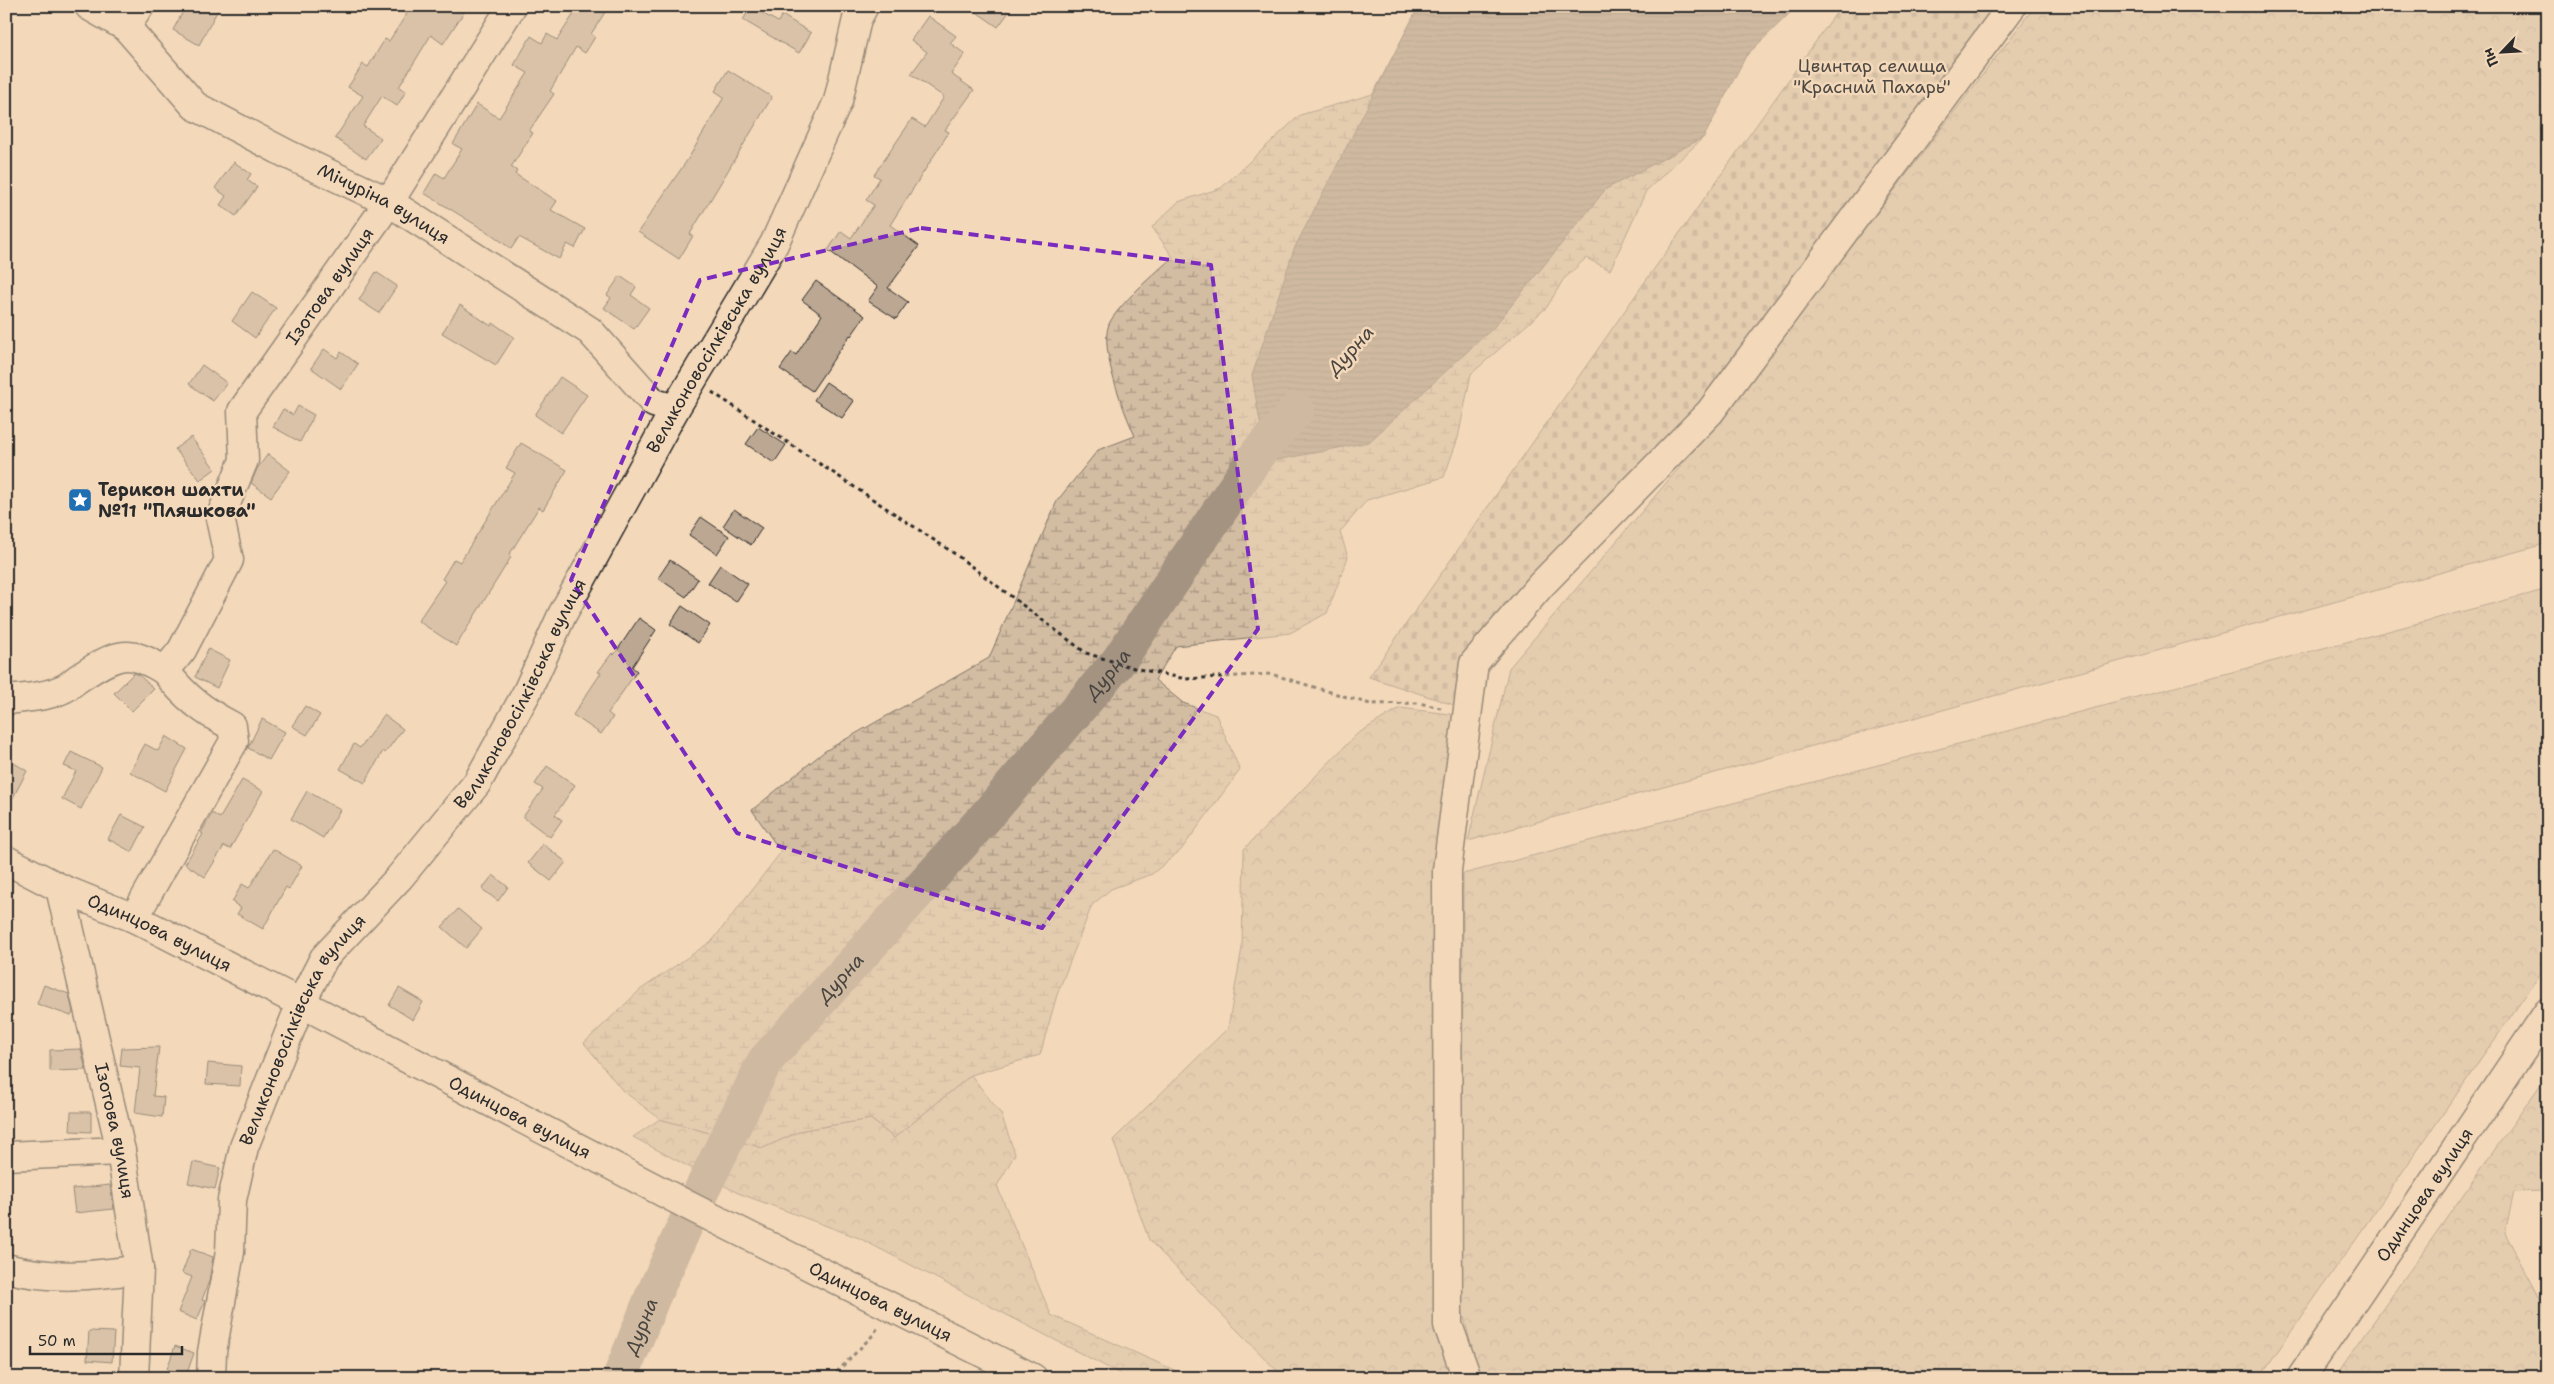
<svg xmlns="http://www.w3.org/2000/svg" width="2554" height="1384" font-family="'Shantell Sans',sans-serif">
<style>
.forest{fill:url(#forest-crowns);stroke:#7e7466}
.wetland{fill:url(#wetland-marsh);stroke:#7e7466}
.cemetery{fill:url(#cemetery-stones);stroke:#7e7466}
.water{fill:url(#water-rules);stroke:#74695f}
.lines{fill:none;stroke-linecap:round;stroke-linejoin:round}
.river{stroke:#a49381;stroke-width:36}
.building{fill:#bba792;stroke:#2b2b2b}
.minor-casing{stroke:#2b2b2b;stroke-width:31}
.major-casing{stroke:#2b2b2b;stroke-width:31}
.path{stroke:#2b2b2b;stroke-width:3;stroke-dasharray:4 4;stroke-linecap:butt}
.minor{stroke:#f3d8ba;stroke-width:28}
.major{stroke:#f3d8ba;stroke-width:28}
.marked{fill:none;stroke:#7b2cbf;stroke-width:4;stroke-dasharray:10 6;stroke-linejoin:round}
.labels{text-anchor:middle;stroke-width:5;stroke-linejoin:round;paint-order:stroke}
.park-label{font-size:18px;fill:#4c4843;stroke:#f3d8ba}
.street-label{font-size:18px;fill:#2b2b2b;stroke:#f3d8ba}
.poi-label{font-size:18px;font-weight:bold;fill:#2b2b2b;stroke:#f3d8ba;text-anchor:start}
.water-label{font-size:19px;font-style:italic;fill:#494540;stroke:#f3d8ba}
</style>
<defs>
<pattern id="forest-crowns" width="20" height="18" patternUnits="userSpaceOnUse" patternTransform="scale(1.25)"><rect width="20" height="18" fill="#d2bca2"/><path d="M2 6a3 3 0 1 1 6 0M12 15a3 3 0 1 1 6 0" fill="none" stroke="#ab9984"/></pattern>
<pattern id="wetland-marsh" width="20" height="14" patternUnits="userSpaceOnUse" patternTransform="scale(1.25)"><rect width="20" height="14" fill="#d2bca2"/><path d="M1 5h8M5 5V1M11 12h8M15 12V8" fill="none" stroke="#ab9984"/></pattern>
<pattern id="cemetery-stones" width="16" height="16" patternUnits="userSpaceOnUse" patternTransform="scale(1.25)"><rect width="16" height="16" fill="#d2bca2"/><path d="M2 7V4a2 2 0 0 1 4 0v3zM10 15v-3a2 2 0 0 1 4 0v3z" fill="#ab9984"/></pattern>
<pattern id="water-rules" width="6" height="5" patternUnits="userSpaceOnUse" patternTransform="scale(1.25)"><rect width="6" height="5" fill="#a49381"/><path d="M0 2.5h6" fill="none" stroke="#86786a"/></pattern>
</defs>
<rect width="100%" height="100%" fill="#f3d8ba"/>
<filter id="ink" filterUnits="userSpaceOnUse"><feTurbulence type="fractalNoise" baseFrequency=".02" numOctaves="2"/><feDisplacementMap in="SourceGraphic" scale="10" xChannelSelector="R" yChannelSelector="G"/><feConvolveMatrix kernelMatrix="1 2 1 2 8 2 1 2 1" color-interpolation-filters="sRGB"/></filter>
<g filter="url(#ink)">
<path class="forest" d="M2035,6h513v537l-1080,298 41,-173 208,-245z
M2548,589v374l-289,415h-780l-17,-69 1,-435z
M1400,708l58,7 -2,663h-172l-135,-138 -36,-100 115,-112 14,-80 2,-99 113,-115z
M2548,1074v133l-7,-16 -27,1 -9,41 43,80v60l-5,5h-209z
M971,1075l30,39 14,40 -18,32 54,129 141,63h-64l-269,-140 -121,-45 -105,-56 27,-18 103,29 40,-18 68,-11 23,19z"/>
<path class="wetland" d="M1419,6l187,183 98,-52 -58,54 -36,79 -24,-12 -23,22 -16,27 -76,67 -13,64 -14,39 -77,23 -27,32 8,25 -21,56 -37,20 -114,13 -21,34 28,23 33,12 24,55 -59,80 -29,24 -41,15 -19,16 -35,90 -17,60 -69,20 -77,63 -23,-19 -68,11 -40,18 -103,-29 -38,-29 -38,-47 56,-53 73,-50 68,-88 -29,-42 73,-59 164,-93 68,-157 41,-51 37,-14c-11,-24 -36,-87 -26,-112 8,-18 48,-53 64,-67l-21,-30 26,-25 43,-14 79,-73 73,-21z"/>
<path class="cemetery" d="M1841,6h170l-551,701 -91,-30 273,-391z"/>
<path class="water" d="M1419,6h378l-51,50 -42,81 -98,52 -113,139 -124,114 -102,20 -15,-86 42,-127z"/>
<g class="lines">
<path class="river" id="s1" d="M620,1378l32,-80 41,-90 72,-147 224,-248 129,-151 141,-210 38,-42"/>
</g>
<path class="building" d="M186,6h34l-21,39 -26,-15z
M412,6h56l-25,38 -12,-9 -32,52 7,4 -9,15 -15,-10 -19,30 18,12 -15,21 -31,-21 28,-42 -15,-9 15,-23 5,3 17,-28 4,2z
M579,6h30l-18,28 4,3 -10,16 -9,-6 -26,44 4,3 -25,37 4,2 -22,34 6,4 -2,3 42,27 -6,9 34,19 -10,19 -8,-4 -8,15 -40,-22 -8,12 -17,-13 -70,-43 12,-20 8,5 18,-29 -9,-5 24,-40 22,14 29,-45 -14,-8 17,-29 11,7 5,-9 10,6z
M968,6h32l9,6 -11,15z
M751,7l27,15 4,-7 29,18 -12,20 -56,-33z
M928,16l28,20 -6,7 15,11 -14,20 23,16 -29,40 4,2 -59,93 29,21 -31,42 20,14 -12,17 -28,-18 10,-14 -50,-37 13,-19 10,7 23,-33 -8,-5 14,-22 -6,-3 38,-56 13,8 19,-30 -33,-23 16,-22 -16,-12z
M728,70l44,27 -82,137 3,2 -14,23 -41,-27 50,-73 36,-62 -9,-6z
M234,162l17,12 -4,6 10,7 -21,29 -16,-11 6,-9 -11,-8z
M376,272l21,14 -18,27 -20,-13z
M620,276l16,11 -5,8 18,13 -15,21 -30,-21 7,-10 -4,-3z
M816,281l49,35 -14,20 -1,-1 -38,56 -32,-22 12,-17 4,3 26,-40 -20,-15z
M252,292l24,16 -21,30 -23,-17z
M460,305l31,21 2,-3 21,14 -18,28 -54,-32z
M324,349l13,9 4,-6 17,12 -17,25 -30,-21z
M202,365l25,18 -14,18 -24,-17z
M560,377l27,18 -26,38 -26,-18z
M826,382l28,19 -12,17 -28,-18z
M298,406l16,9 -14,27 -27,-15 10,-18 10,6z
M758,427l28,18 -12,18 -28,-19z
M191,437l24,32 -15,11 -25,-31z
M521,443l46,27 -24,40 -4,-3 -30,48 2,2 -55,89 -38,-25 27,-40 -3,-2 12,-20 6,3 55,-89 -9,-5z
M268,454l22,17 -19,26 -20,-14 6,-14z
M734,509l28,19 -11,17 -28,-19z
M701,517l28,19 -12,18 -28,-19z
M670,560l28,19 -12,18 -28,-19z
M720,565l28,19 -12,18 -28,-19z
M682,606l28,19 -12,18 -28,-19z
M639,618l17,12 -24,37 5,4 -29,42 5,4 -12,17 -28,-19 28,-42 -3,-1 14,-19 2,2z
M208,649l22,11 -13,28 -22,-11z
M134,673l5,2 15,14 -22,22 -18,-18z
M305,706l15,9 -13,20 -15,-9z
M384,715l19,14 -18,24 -2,-2 -18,32 -25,-14 14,-25 6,4z
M262,719l23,13 -16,28 -21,-12z
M166,736l21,13 -22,42 -35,-19 15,-28 13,7z
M71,752l31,15 -21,42 -19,-10 14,-28 -12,-5z
M6,758l21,13 -21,40z
M547,766l28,19 -20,30 7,5 -12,17 -27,-20 20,-28 -8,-5z
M242,780l21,11 -33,58 -6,-3 -19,31 -20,-13 18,-30 -2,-1 11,-20 8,5z
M307,791l33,19 -17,28 -32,-19z
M121,815l24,12 -13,25 -24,-13z
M543,844l23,18 -15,19 -23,-18z
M273,849l29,17 -13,23 -3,-2 -23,42 -26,-15 4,-6 -9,-6 10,-18 7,4z
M493,875l15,12 -10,14 -16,-12z
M458,909l24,20 -16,19 -24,-21z
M44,985l25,9 4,18 -2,4 -34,-12z
M399,988l24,14 -10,18 -24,-15z
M159,1047l-6,49 11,1 -2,20 -27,-4 5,-45 -20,-2 2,-18z
M81,1049l5,21 -36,1v-21z
M208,1063l33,3 -1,20 -34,-2z
M71,1112h20v20l-21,-1z
M193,1162l27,6 -5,21 -27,-6z
M110,1185l4,24 -39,4 -3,-24z
M191,1249l22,8 -4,24 -7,19 3,1 -8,19 -19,-8 14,-35 -10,-4z
M89,1331l25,1 -2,30 -25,-2z
M175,1346l19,7 -8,23 -19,-7z"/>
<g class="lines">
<defs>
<g id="minor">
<path id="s2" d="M89,6l37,21 69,79 92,48 102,48 201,129 64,72 21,6"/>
<path d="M126,27l14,-21"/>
<path d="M6,700c19,-2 40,-3 57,-11 7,-3 12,-9 19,-13 35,-23 47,-28 83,-5"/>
<path id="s3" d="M60,888l61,263 18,118 -5,109"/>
<path id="s4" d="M134,918l100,-177 -2,-15c-29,-15 -47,-29 -67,-55l17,-21 47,-90 -9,-42 24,-58 -2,-49 147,-209 123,-196"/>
<path d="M6,1156l115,-5"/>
<path d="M6,1268c44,12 89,8 133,1"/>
<path id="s5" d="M211,1378l1,-26 18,-100 2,-52 12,-53 57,-144 23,-45 75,-80 78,-95 50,-91 35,-77 113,-206 99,-165 64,-143 19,-82 7,-13"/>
<path d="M1467,1378l-19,-53 -1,-455 27,-207 67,-78 169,-173 302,-406"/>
<path id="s6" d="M2301,1378l247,-366"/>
</g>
<g id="major">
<path id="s7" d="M6,860l54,28 74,30 167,85 392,205 340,170"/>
</g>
</defs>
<use href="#minor" class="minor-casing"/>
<use href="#major" class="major-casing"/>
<path class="path" d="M712,392l243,162 131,99 48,15 52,11 85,-5 99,30 49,-1 26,6
M831,1378l42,-43 6,-9"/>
<use href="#minor" class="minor"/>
<use href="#major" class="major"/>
</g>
</g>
<path d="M0 0H2554V1384H0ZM921,228l290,37 47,364 -216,299 -305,-95 -166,-253 129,-300z" fill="#f3d8ba" fill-opacity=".55" fill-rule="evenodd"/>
<path class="marked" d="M921,228l290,37 47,364 -216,299 -305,-95 -166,-253 129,-300z"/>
<defs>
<symbol id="sight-square" viewBox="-11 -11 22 22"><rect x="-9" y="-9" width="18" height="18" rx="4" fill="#1f6fb2" stroke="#f3d8ba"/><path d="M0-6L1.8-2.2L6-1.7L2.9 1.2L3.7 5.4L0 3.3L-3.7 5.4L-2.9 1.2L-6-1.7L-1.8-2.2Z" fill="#fff"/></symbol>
</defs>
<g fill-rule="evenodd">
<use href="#sight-square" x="66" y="486" width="28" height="28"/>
</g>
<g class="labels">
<g class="park-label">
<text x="1872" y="72">Цвинтар селища<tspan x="1872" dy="21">"Красний Пахарь"</tspan></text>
</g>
<g class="street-label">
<text dy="6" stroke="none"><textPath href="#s2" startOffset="360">Мічуріна вулиця</textPath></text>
<text dy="6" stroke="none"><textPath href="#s4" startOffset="742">Ізотова вулиця</textPath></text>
<text dy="6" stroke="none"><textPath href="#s5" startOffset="1176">Великоновосілківська вулиця</textPath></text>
<text dy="6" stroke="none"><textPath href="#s5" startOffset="771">Великоновосілківська вулиця</textPath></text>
<text dy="6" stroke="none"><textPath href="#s7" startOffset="170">Одинцова вулиця</textPath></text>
<text dy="6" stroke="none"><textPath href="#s5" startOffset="366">Великоновосілківська вулиця</textPath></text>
<text dy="6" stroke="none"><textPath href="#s7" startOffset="575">Одинцова вулиця</textPath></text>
<text dy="6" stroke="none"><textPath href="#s3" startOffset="249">Ізотова вулиця</textPath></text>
<text dy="6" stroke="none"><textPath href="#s6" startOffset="221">Одинцова вулиця</textPath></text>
<text dy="6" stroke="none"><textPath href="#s7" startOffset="980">Одинцова вулиця</textPath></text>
</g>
<g class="poi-label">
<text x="98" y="496">Терикон шахти<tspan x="98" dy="21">№11 "Пляшкова"</tspan></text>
</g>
<g class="water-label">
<text transform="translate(1350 350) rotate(-48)" y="7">Дурна</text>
<text dy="7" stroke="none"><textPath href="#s1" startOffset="866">Дурна</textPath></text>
<text dy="7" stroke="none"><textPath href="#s1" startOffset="461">Дурна</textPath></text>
<text dy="7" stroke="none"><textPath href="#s1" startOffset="56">Дурна</textPath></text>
</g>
</g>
<rect width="2554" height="1384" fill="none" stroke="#f3d8ba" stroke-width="25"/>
<rect x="12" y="12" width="2529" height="1359" fill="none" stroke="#2b2b2b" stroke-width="2" filter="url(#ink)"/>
<g transform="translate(2502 52) rotate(245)" stroke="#f3d8ba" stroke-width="4" paint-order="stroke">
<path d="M0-4L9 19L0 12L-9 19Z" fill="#2b2b2b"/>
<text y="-8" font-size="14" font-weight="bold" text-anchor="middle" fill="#2b2b2b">Пн</text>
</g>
<path d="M30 1346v8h152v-8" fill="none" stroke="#2b2b2b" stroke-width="2.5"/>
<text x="38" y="1346" font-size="15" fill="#2b2b2b" stroke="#f3d8ba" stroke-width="4" paint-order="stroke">50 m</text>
</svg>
